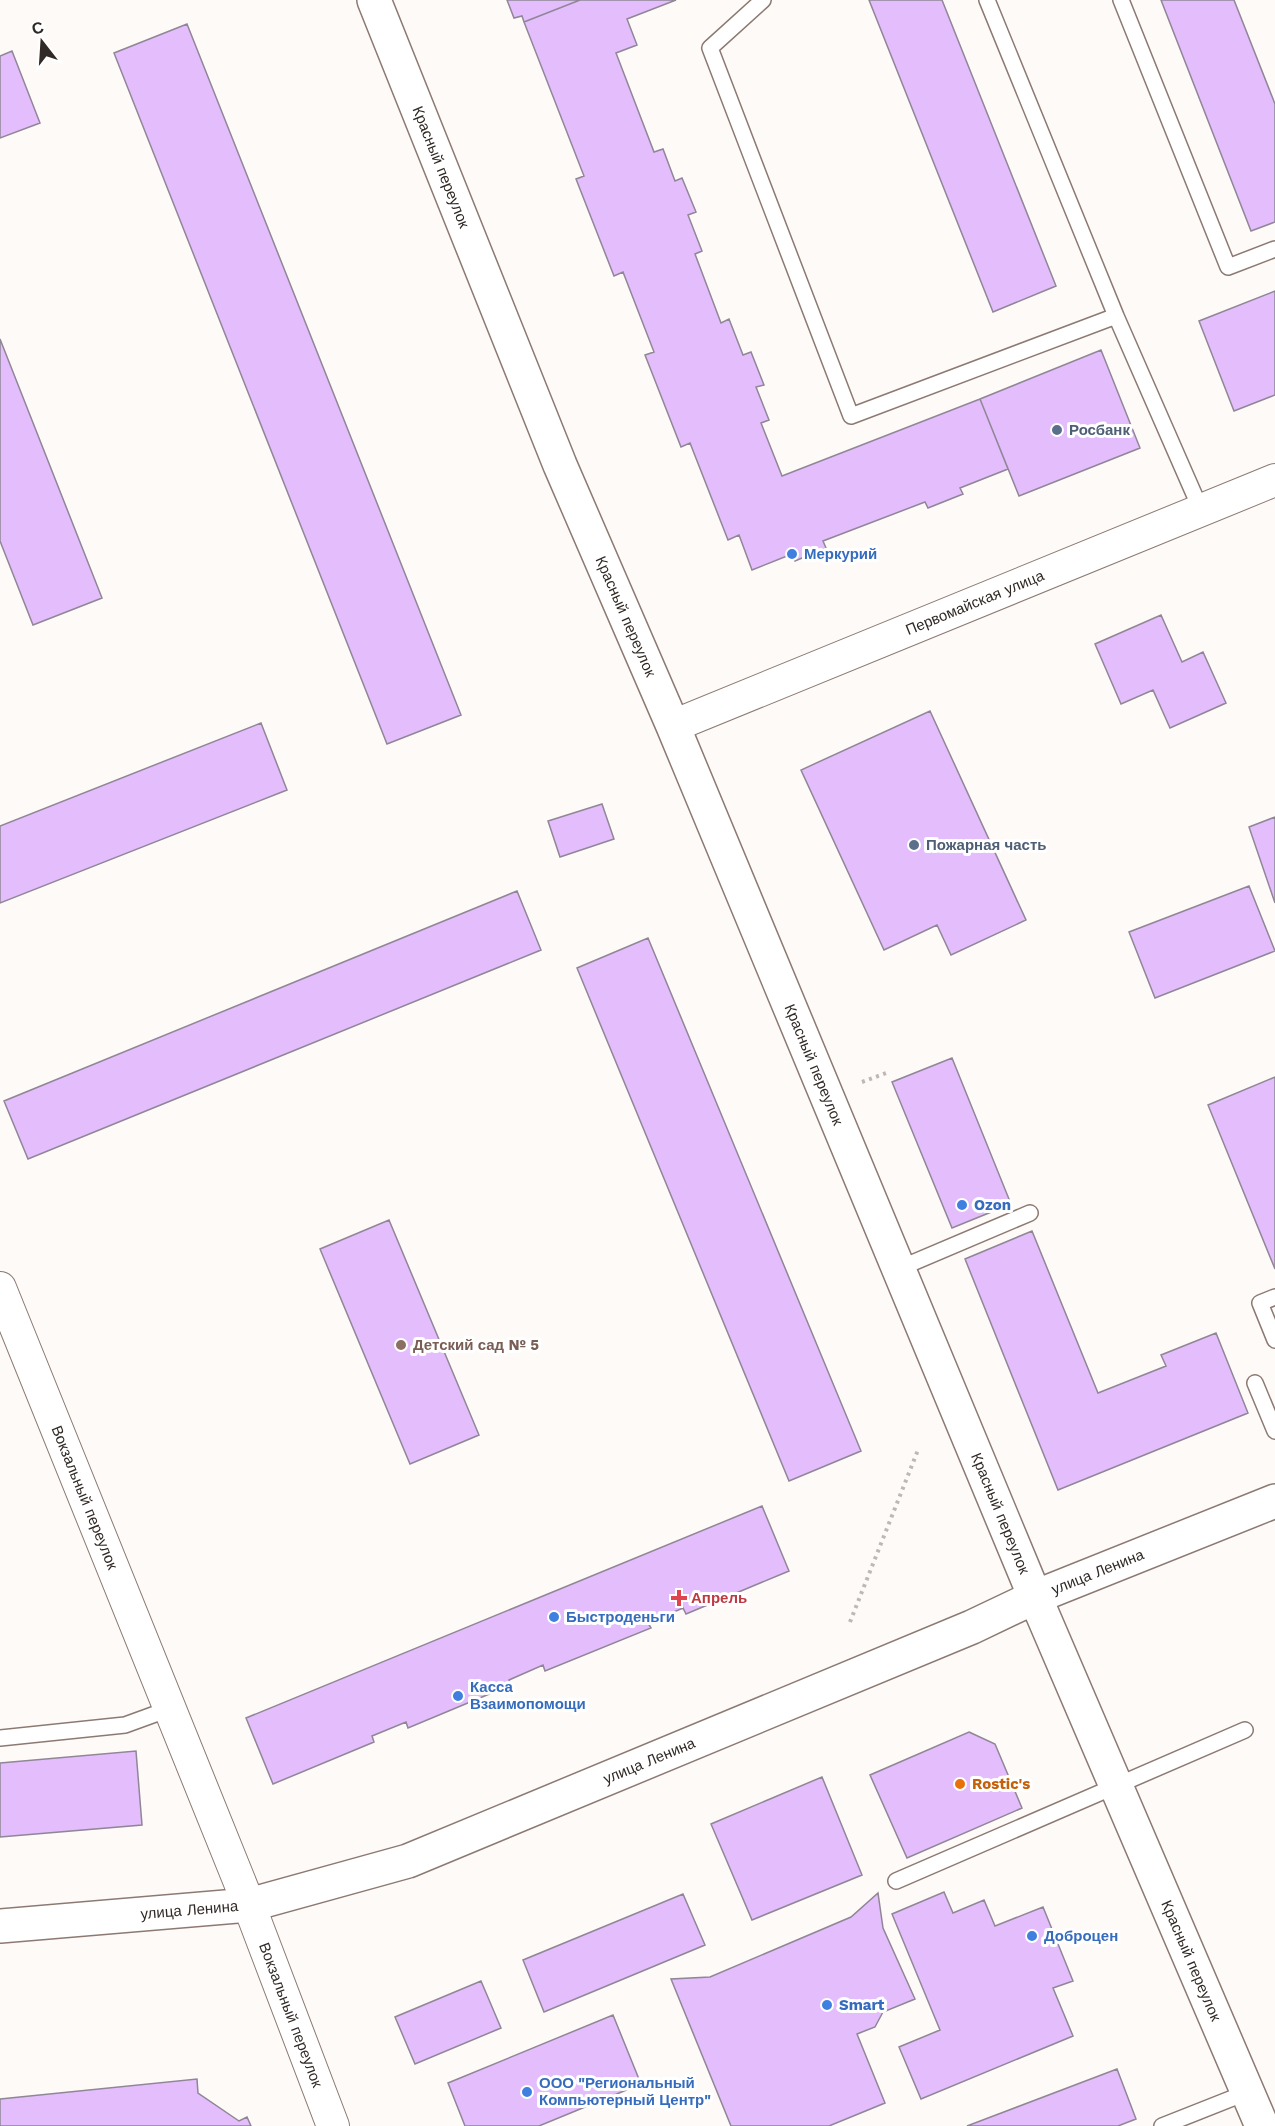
<svg xmlns="http://www.w3.org/2000/svg" width="1275" height="2126" font-family="'Work Sans',sans-serif">
<style>
.building{fill:#e3bdfc;stroke:#8f8696;stroke-width:1.5}
.lines{fill:none;stroke-linecap:round;stroke-linejoin:round}
.lane-casing{stroke:#8c7a72;stroke-width:18}
.street-casing{stroke:#8c7a72;stroke-width:34}
.secondary-casing{stroke:#8c7a72;stroke-width:36}
.primary-casing{stroke:#8c7a72;stroke-width:36}
.path{stroke:#bdb8b5;stroke-width:4;stroke-dasharray:3 4.5;stroke-linecap:butt}
.lane{stroke:#fff;stroke-width:15}
.street{stroke:#fff;stroke-width:32}
.secondary{stroke:#fff;stroke-width:33}
.primary{stroke:#fff;stroke-width:33}
.service-dot{fill:#5c6f8a;stroke:#fff;stroke-width:2}
.shop-dot{fill:#3f7fe0;stroke:#fff;stroke-width:2}
.education-dot{fill:#8d6e63;stroke:#fff;stroke-width:2}
.health-dot{fill:#e0444e;stroke:#fff;stroke-width:2}
.food-dot{fill:#e8710a;stroke:#fff;stroke-width:2}
.labels{text-anchor:middle;stroke-width:6;stroke-linejoin:round;paint-order:stroke}
.street-label{font-size:15px;fill:#302925;stroke:#fff}
.service-label{font-size:15px;font-weight:bold;fill:#4e5e75;stroke:#fff;text-anchor:start}
.shop-label{font-size:15px;font-weight:bold;fill:#366cbe;stroke:#fff;text-anchor:start}
.education-label{font-size:15px;font-weight:bold;fill:#785e54;stroke:#fff;text-anchor:start}
.health-label{font-size:15px;font-weight:bold;fill:#be3a42;stroke:#fff;text-anchor:start}
.food-label{font-size:15px;font-weight:bold;fill:#c56008;stroke:#fff;text-anchor:start}
</style>
<rect width="100%" height="100%" fill="#fefaf8"/>
<path class="building" d="M507,0h73l-56,22 -2,-6 -8,2z
M580,0h96l-49,19 10,26 -21,8 38,99 9,-3 12,32 7,-3 14,34 -8,3 14,36 -7,3 26,69 8,-4 14,36 8,-3 13,33 -8,2 13,33 -8,3 21,53 198,-77 28,70 -48,19 3,6 -35,14 -3,-6 -102,39 3,7 -31,13 -3,-7 -40,16 -13,-35 -11,5 -38,-97 -9,4 -36,-92 9,-3 -31,-80 -9,4 -38,-97 8,-3 -60,-154z
M869,0h73l114,286 -63,26z
M1161,0h73l41,104v118l-24,9z
M187,24l274,691 -74,29 -273,-691z
M12,51l28,72 -40,15v-82z
M1275,291v104l-41,16 -35,-90z
M0,339l102,259 -69,27 -33,-84z
M1101,350l39,98 -121,48 -39,-97z
M1161,615l21,47 21,-10 23,51 -56,25 -17,-38 -32,14 -26,-60z
M930,711l96,209 -75,35 -14,-30 -53,25 -83,-180z
M261,723l26,67 -287,113v-77z
M602,804l12,35 -54,18 -12,-36z
M1275,817v86l-26,-76z
M1249,886l26,65 -120,47 -26,-66z
M517,891l24,59 -513,209 -24,-58z
M648,938l213,513 -72,30 -212,-513z
M952,1058l59,146 -59,24 -60,-146z
M1275,1077v192l-67,-164z
M389,1220l90,215 -69,29 -90,-215z
M1032,1231l66,162 68,-27 -5,-11 55,-22 32,80 -190,77 -93,-231z
M762,1506l27,65 -103,43 -3,-6 -35,15 3,5 -106,43 -2,-6 -34,15 2,5 -103,43 -2,-6 -34,14 2,6 -101,42 -27,-66z
M969,1732l26,12 27,64 -115,50 -37,-83z
M136,1751l6,74 -142,12v-74z
M822,1777l40,98 -110,45 -41,-96z
M944,1892l9,21 31,-13 11,26 48,-19 30,74 -20,7 20,48 -152,63 -22,-52 41,-17 -48,-116z
M878,1893l5,35 32,71 -32,13 -8,15 -18,7 28,69 -56,23h-98l-60,-147 39,-2 141,-60z
M683,1894l22,51 -161,67 -21,-52z
M481,1981l20,47 -86,36 -20,-47z
M613,2015l28,69 -102,42h-74l-17,-43z
M1117,2069l19,50 -18,7h-151z
M197,2079l1,14 41,28 8,-4 4,9h-251v-27z"/>
<g class="lines">
<defs>
<path id="lane" d="M763,0l-53,48 141,368 265,-100 85,194
M987,0l129,316
M1121,0l107,267 47,-18
M898,1269l132,-56
M1275,1297l-15,6 15,37
M1255,1383l20,48
M0,1738l125,-13 44,-16
M896,1881l349,-151
M1162,2126l86,-34"/>
<g id="street">
<path id="s1" d="M673,726l602,-246"/>
<path id="s2" d="M0,1288l249,617 84,221"/>
</g>
<g id="secondary">
<path id="s3" d="M0,1926l249,-21 159,-44 564,-234 63,-30 227,529"/>
</g>
<g id="primary">
<path id="s4" d="M374,0l186,465 113,261 362,871 240,-96"/>
</g>
</defs>
<use href="#lane" class="lane-casing"/>
<use href="#street" class="street-casing"/>
<use href="#secondary" class="secondary-casing"/>
<use href="#primary" class="primary-casing"/>
<path class="path" d="M862,1082l27,-10
M850,1622l68,-172"/>
<use href="#lane" class="lane"/>
<use href="#street" class="street"/>
<use href="#secondary" class="secondary"/>
<use href="#primary" class="primary"/>
</g>
<g class="service-dot">
<circle cx="1057" cy="430" r="6"/>
<circle cx="914" cy="845" r="6"/>
</g>
<g class="shop-dot">
<circle cx="792" cy="554" r="6"/>
<circle cx="962" cy="1205" r="6"/>
<circle cx="554" cy="1617" r="6"/>
<circle cx="458" cy="1696" r="6"/>
<circle cx="1032" cy="1936" r="6"/>
<circle cx="827" cy="2005" r="6"/>
<circle cx="527" cy="2092" r="6"/>
</g>
<circle class="education-dot" cx="401" cy="1345" r="6"/>
<path class="health-dot" d="M676 1589h6v6h6v6h-6v6h-6v-6h-6v-6h6z"/>
<circle class="food-dot" cx="960" cy="1784" r="6"/>
<g class="labels">
<g class="street-label">
<text dy="5" stroke="none"><textPath href="#s4" startOffset="180">Красный переулок</textPath></text>
<text dy="5" stroke="none"><textPath href="#s1" startOffset="326">Первомайская улица</textPath></text>
<text dy="5" stroke="none"><textPath href="#s4" startOffset="666">Красный переулок</textPath></text>
<text dy="5" stroke="none"><textPath href="#s4" startOffset="1152">Красный переулок</textPath></text>
<text dy="5" stroke="none"><textPath href="#s2" startOffset="226">Вокзальный переулок</textPath></text>
<text dy="5" stroke="none"><textPath href="#s4" startOffset="1638">Красный переулок</textPath></text>
<text dy="5" stroke="none"><textPath href="#s4" startOffset="1796">улица Ленина</textPath></text>
<text dy="5" stroke="none"><textPath href="#s3" startOffset="676">улица Ленина</textPath></text>
<text dy="5" stroke="none"><textPath href="#s3" startOffset="190">улица Ленина</textPath></text>
<text dy="5" stroke="none"><textPath href="#s3" startOffset="1491">Красный переулок</textPath></text>
<text dy="5" stroke="none"><textPath href="#s2" startOffset="783">Вокзальный переулок</textPath></text>
</g>
<g class="service-label">
<text x="1069" y="435">Росбанк</text>
<text x="926" y="850">Пожарная часть</text>
</g>
<g class="shop-label">
<text x="804" y="559">Меркурий</text>
<text x="974" y="1210">Ozon</text>
<text x="566" y="1622">Быстроденьги</text>
<text x="470" y="1692">Касса<tspan x="470" dy="17">Взаимопомощи</tspan></text>
<text x="1044" y="1941">Доброцен</text>
<text x="839" y="2010">Smart</text>
<text x="539" y="2088">ООО "Региональный<tspan x="539" dy="17">Компьютерный Центр"</tspan></text>
</g>
<g class="education-label">
<text x="413" y="1350">Детский сад № 5</text>
</g>
<g class="health-label">
<text x="691" y="1603">Апрель</text>
</g>
<g class="food-label">
<text x="972" y="1789">Rostic's</text>
</g>
</g>
<g transform="translate(42 42) rotate(343)" stroke="#ffffff" stroke-width="4.5" paint-order="stroke">
<path d="M0-4.5L10 22L0 15L-10 22Z" fill="#302925"/>
<text y="-9" font-size="16" font-weight="bold" text-anchor="middle" fill="#302925">С</text>
</g>
</svg>
